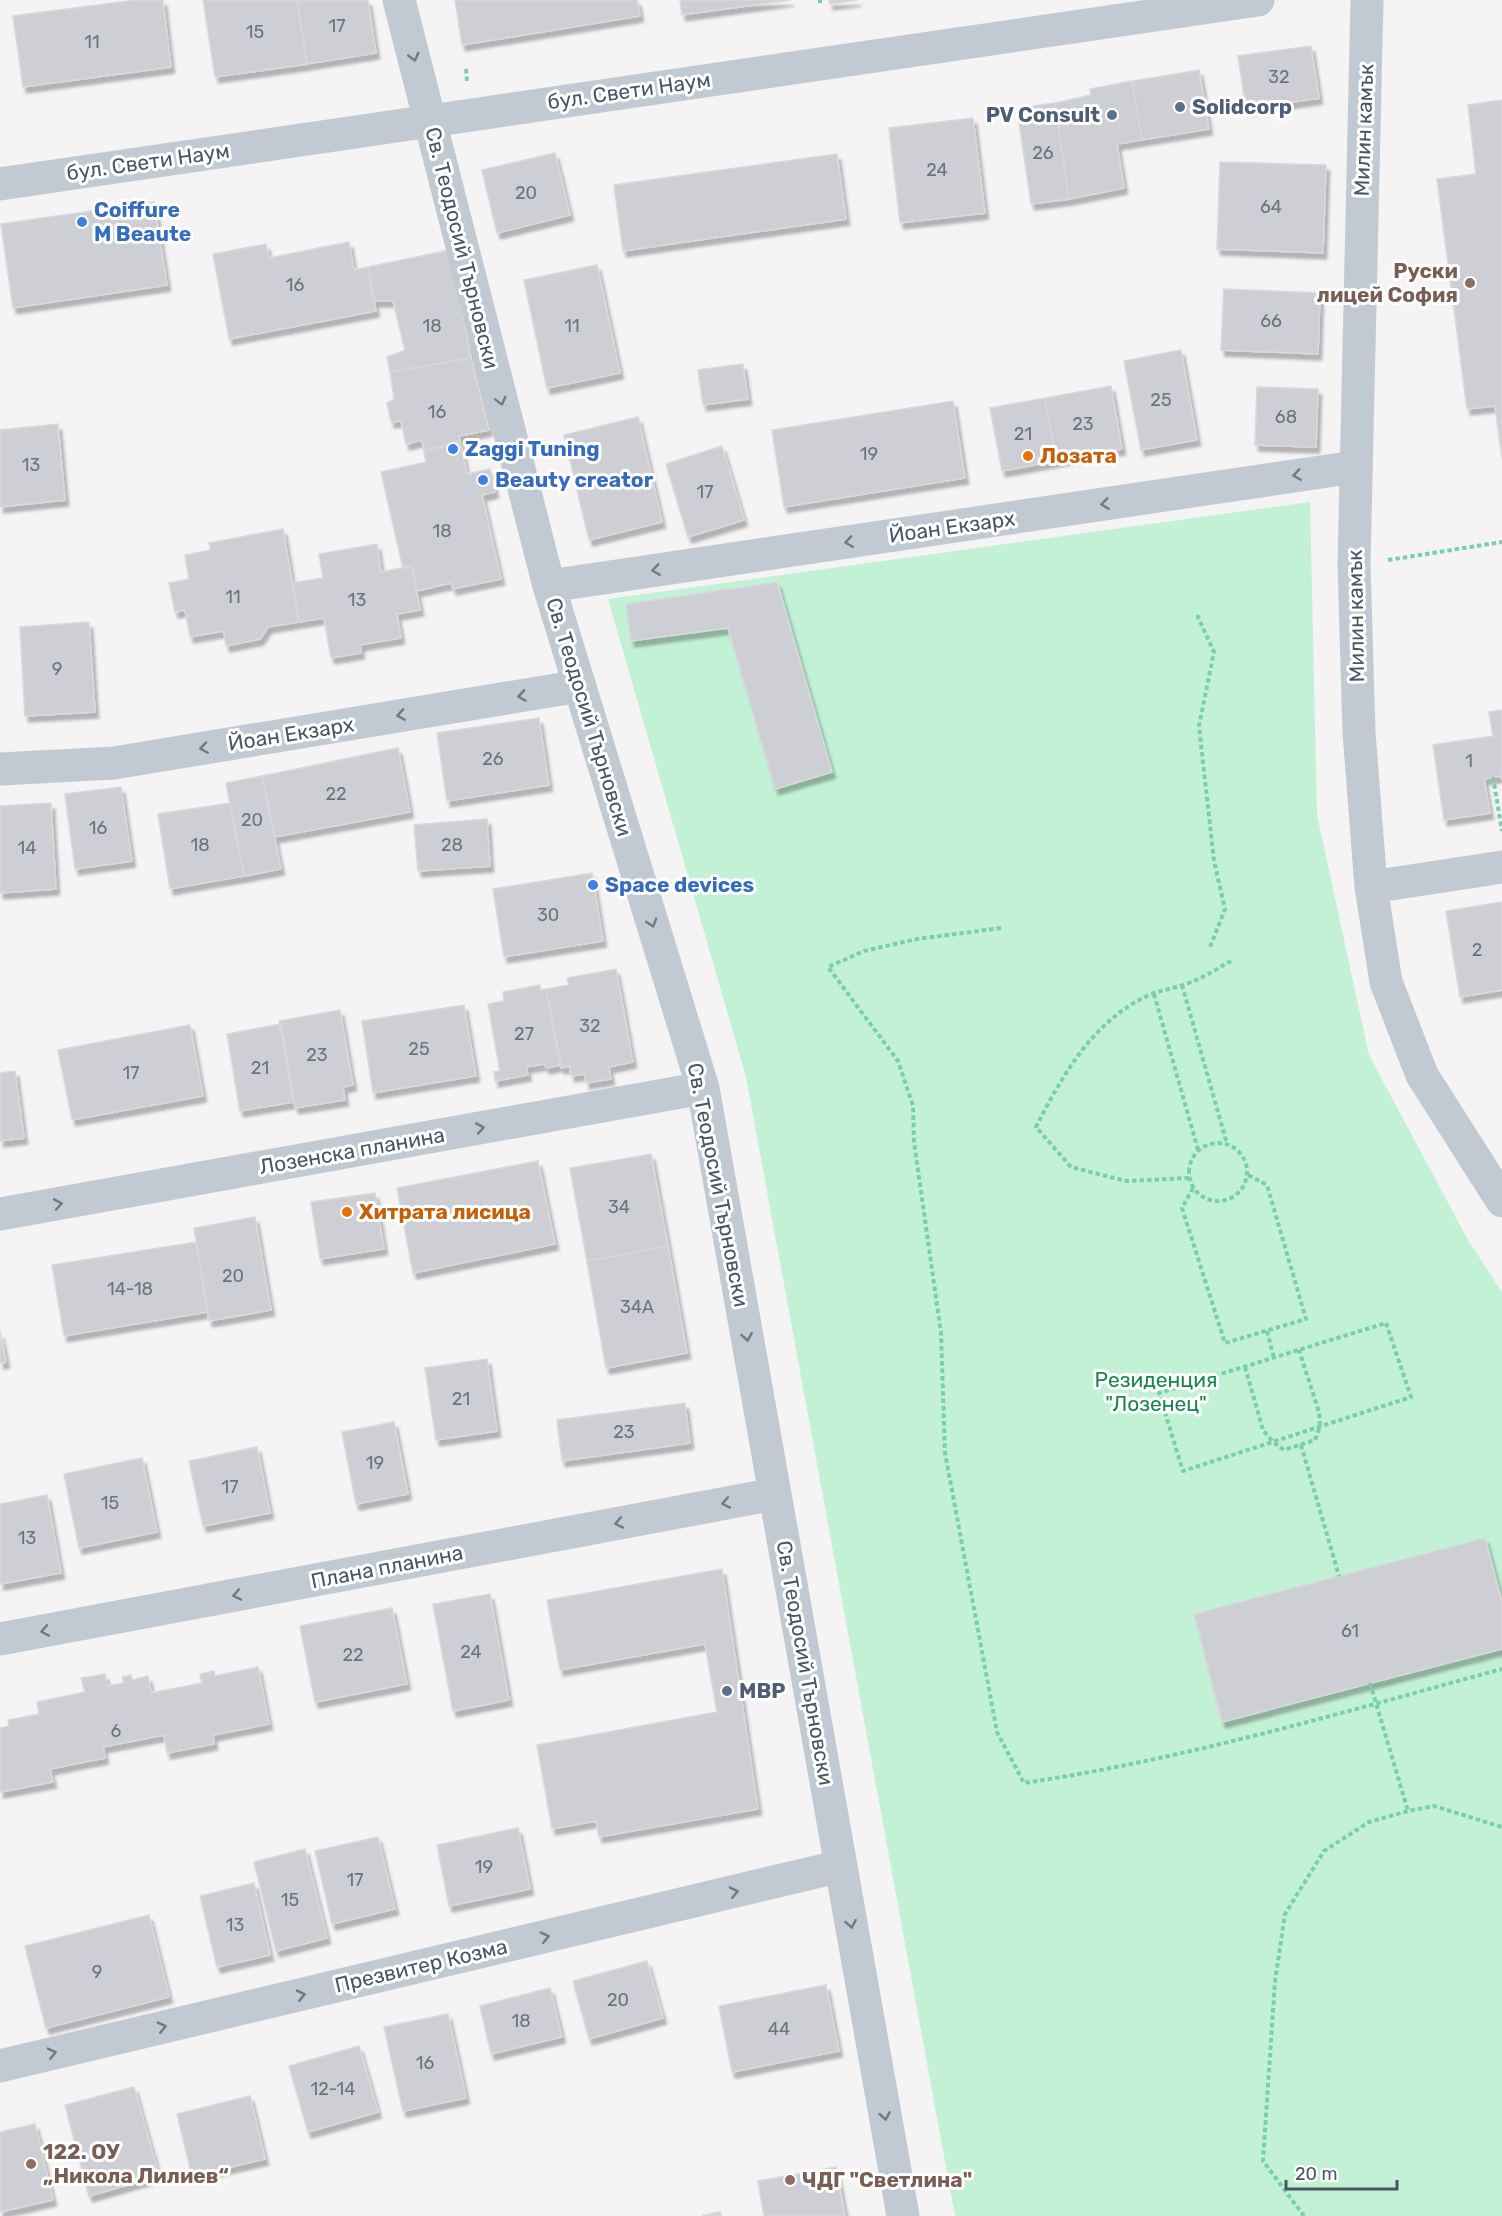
<svg xmlns="http://www.w3.org/2000/svg" width="1502" height="2216" font-family="Rubik,sans-serif">
<style>
.green{fill:#c3f1d5}
.building{fill:#cdcfd5;stroke:#d7d9de;stroke-width:1.5;filter:url(#shadow)}
.lines{fill:none;stroke-linecap:round;stroke-linejoin:round}
.path{stroke:#7ad0a6;stroke-width:4;stroke-dasharray:4.5 3;stroke-linecap:butt}
.minor{stroke:#c1cad2;stroke-width:33}
.oneway{stroke:#6e7983}
.service-dot{fill:#5c6f8a;stroke:#fff;stroke-width:2}
.shop-dot{fill:#3f7fe0;stroke:#fff;stroke-width:2}
.education-dot{fill:#8d6e63;stroke:#fff;stroke-width:2}
.food-dot{fill:#e8710a;stroke:#fff;stroke-width:2}
.labels{text-anchor:middle;stroke-width:6;stroke-linejoin:round;paint-order:stroke}
.number-label{font-size:18px;fill:#6b747e}
.street-label{font-size:21px;fill:#4a5661;stroke:#fff}
.service-label{font-size:21px;font-weight:bold;fill:#4e5e75;stroke:#fff;text-anchor:start}
.shop-label{font-size:21px;font-weight:bold;fill:#366cbe;stroke:#fff;text-anchor:start}
.education-label{font-size:21px;font-weight:bold;fill:#785e54;stroke:#fff;text-anchor:start}
.food-label{font-size:21px;font-weight:bold;fill:#c56008;stroke:#fff;text-anchor:start}
.park-label{font-size:21px;fill:#17864f;stroke:#fff}
</style>
<defs>
<filter id="shadow"><feDropShadow dx="3.5" dy="6" stdDeviation="1.5" flood-color="#0004"/></filter>
</defs>
<rect width="100%" height="100%" fill="#f5f3f3"/>
<path class="green" d="M1310,502l7,313 52,240 99,185 34,52v924h-547l-209,-1139 -138,-478z"/>
<path class="building" d="M136,0h27l8,67 -148,20 -10,-71z
M203,0h94l10,64 -92,13z
M297,0h71l8,53 -69,11z
M455,0h182l3,16 -178,29z
M680,0h111l-109,15z
M829,0h29l-28,4z
M1311,46l8,52 -73,11 -8,-53z
M1199,70l10,59 -67,11 -10,-59z
M1132,81l10,59 -25,4 7,44 -55,11 -14,-96 36,-8 -1,-6z
M1502,100v358l-7,-52 -28,3 -30,-230 39,-5 -8,-69z
M1055,103l14,96 -38,5 -14,-96z
M973,118l12,95 -85,10 -11,-95z
M555,153l15,62 -73,18 -15,-63z
M837,154l9,65 -223,32 -9,-66z
M1220,162l106,3 -3,88 -106,-4z
M154,202l13,83 -154,23 -12,-84z
M349,242l5,28 14,-3 8,44 -147,28 -16,-85 53,-10 3,14z
M450,250l21,108 -81,14 -3,-15 18,-7 -12,-49h-19l-6,-34z
M597,265l23,108 -73,15 -23,-108z
M1224,289l96,4 -2,61 -97,-4z
M1181,350l16,90 -56,10 -17,-89z
M471,358l18,72 -30,6 1,6 -36,9 -2,-11 -16,4 -5,-23 -10,1 -4,-19 7,-4 -4,-27z
M743,364l5,35 -45,6 -5,-35z
M1111,386l11,63 -66,12 -11,-63z
M1257,387l61,2 -2,58 -61,-2z
M1045,398l11,63 -54,10 -12,-63z
M953,401l12,77 -181,29 -12,-77z
M638,417l24,105 -73,18 -25,-105z
M58,424l7,76 -65,7v-77z
M460,442l7,32 23,-5 5,23 -13,3 19,84 -48,10 -2,-6 -35,8 -4,-25 -9,2 -22,-96 45,-10 -2,-11z
M722,446l22,74 -56,17 -22,-73z
M283,529l16,93 -31,5 -8,12 -34,7 -2,-15 -34,6 -5,-27 -10,2 -6,-29 20,-4 -4,-24 26,-5 -2,-7z
M377,544l4,28 31,-6 8,44 -23,4 4,24 -41,7 1,8 -30,5 -7,-40 -25,4 -7,-39 31,-5 -4,-24z
M777,582l55,190 -57,17 -47,-161 -97,13 -5,-37z
M89,622l6,90 -70,4 -5,-89z
M1502,710v70l-1,-4 -17,3 6,34 -46,7 -11,-75 60,-9 -4,-24z
M539,718l10,67 -102,16 -10,-68z
M398,748l12,64 -135,25 -13,-61z
M262,776l19,93 -37,7 -18,-93z
M121,787l11,74 -57,8 -10,-75z
M51,803l5,86 -56,4v-87z
M230,803l14,73 -74,13 -12,-75z
M487,819l3,47 -72,5 -4,-46z
M592,873l11,68 -99,16 -11,-68z
M1502,902v88l-42,7 -14,-86z
M616,969l17,93 -24,5 2,12 -25,4 -1,-9 -14,2 -1,-10 -9,2 -15,-79 23,-4 -2,-7z
M540,985v5l6,-1 15,76 -15,3 -1,-4 -19,3 2,8 -33,6 -1,-9 6,-1 -12,-67 16,-3 -1,-9z
M464,1005l12,71 -103,17 -11,-72z
M340,1010l13,75 -10,2 2,13 -50,8 -16,-87z
M281,1024l13,78 -54,9 -13,-77z
M190,1025l13,71 -131,24 -14,-70z
M15,1071l9,67 -24,3v-68z
M651,1154l17,92 -81,15 -17,-93z
M538,1161l17,83 -142,29 -16,-85z
M375,1193l9,56 -64,10 -9,-57z
M255,1217l16,93 -62,11 -15,-93z
M196,1242l12,70 -144,24 -12,-71z
M668,1246l19,107 -81,15 -19,-107z
M0,1331l6,31 -6,1z
M487,1359l10,72 -61,9 -11,-72z
M685,1403l5,40 -128,18 -5,-41z
M394,1422l14,72 -52,10 -14,-72z
M257,1447l13,66 -67,13 -14,-65z
M142,1458l15,74 -78,16 -15,-74z
M47,1495l14,78 -61,11v-80z
M1485,1538l17,64v47l-280,73 -28,-108z
M722,1569l36,240 -159,28 -3,-16 -44,8 -15,-84 180,-33 -12,-68 -145,26 -13,-70z
M490,1594l19,106 -56,11 -20,-107z
M392,1608l15,76 -92,18 -15,-76z
M258,1667l11,57 -56,11 1,9 -47,9 -3,-18 -61,12 2,11 -55,11 3,13 -53,10v-64l9,-2 -1,-6 31,-6 -2,-12 48,-10 -4,-14 24,-4 2,12 17,-3 -2,-6 9,-2 1,5 16,-4 3,17 51,-10 -2,-9 14,-3 1,5z
M518,1828l12,61 -81,17 -12,-61z
M378,1837l17,72 -63,15 -17,-73z
M305,1849l22,89 -51,13 -22,-89z
M254,1883l16,72 -53,12 -17,-71z
M149,1915l20,82 -123,31 -21,-82z
M647,1961l16,57 -74,21 -16,-58z
M826,1985l13,66 -107,21 -13,-66z
M550,1988l12,49 -71,17 -11,-48z
M448,2014l18,84 -63,13 -19,-84z
M359,2046l19,66 -70,20 -19,-66z
M134,2087l25,89 -70,20 -24,-91z
M250,2096l15,63 -73,17 -15,-62z
M35,2124l18,76 -53,12v-80z
M836,2167l9,49h-81l-6,-35z
M720,2212l1,4h-19z"/>
<g class="lines">
<path class="path" d="M820,0v3
M466,69l1,12
M1388,560l114,-18
M1197,615l17,37 -15,74 15,135 11,48 -15,38
M1493,777l9,54
M1001,928l-84,11 -53,12 -36,16 70,94 15,45 1,36 27,191 4,120 52,279 27,51c162,-24 320,-71 478,-114
M1182,985l45,159
M1154,994l44,156
M1189 1172a29 29 0 1 1 58 0a29 29 0 1 1-58 0Z
M1189,1178l-63,3 -55,-14 -35,-40c25,-49 55,-103 107,-129 14,-8 32,-9 48,-16 14,-5 27,-14 40,-21
M1193,1188l-11,20 43,135 81,-24 -39,-134 -19,-10
M1386,1323l25,74 -228,74 -24,-78z
M1267,1331l7,27
M1245,1367l18,63 10,12 11,8 31,-10 5,-14 -1,-14 -20,-62
M1301,1445l38,131
M1370,1683l38,128
M1304,2216l-41,-55 12,-180 10,-67 39,-63 45,-29 39,-11 26,-5 68,21"/>
<path class="minor" d="M399,0l150,586 154,502 200,1128
M1367,0l-13,565 5,167 12,155 15,95 36,93 80,126
M0,184l1258,-184
M549,586l806,-119
M0,769l114,-6 466,-77
M1371,887l131,-20
M0,1214l703,-126
M0,1639l775,-145
M0,2066l841,-200"/>
</g>
<defs><path id="oneway-chevron" d="M-2-3.5L2.5 0L-2 3.5" fill="none" stroke-width="1.6" stroke-linecap="round" stroke-linejoin="round" transform="scale(1.5)"/></defs>
<g class="oneway">
<use href="#oneway-chevron" transform="translate(414 57) rotate(75)"/>
<use href="#oneway-chevron" transform="translate(501 401) rotate(76)"/>
<use href="#oneway-chevron" transform="translate(1297 475) rotate(172)"/>
<use href="#oneway-chevron" transform="translate(1105 504) rotate(172)"/>
<use href="#oneway-chevron" transform="translate(849 542) rotate(172)"/>
<use href="#oneway-chevron" transform="translate(656 570) rotate(172)"/>
<use href="#oneway-chevron" transform="translate(522 696) rotate(171)"/>
<use href="#oneway-chevron" transform="translate(401 715) rotate(171)"/>
<use href="#oneway-chevron" transform="translate(204 748) rotate(171)"/>
<use href="#oneway-chevron" transform="translate(652 923) rotate(73)"/>
<use href="#oneway-chevron" transform="translate(480 1128) rotate(-10)"/>
<use href="#oneway-chevron" transform="translate(58 1204) rotate(-10)"/>
<use href="#oneway-chevron" transform="translate(747 1337) rotate(80)"/>
<use href="#oneway-chevron" transform="translate(726 1503) rotate(169)"/>
<use href="#oneway-chevron" transform="translate(619 1523) rotate(169)"/>
<use href="#oneway-chevron" transform="translate(237 1595) rotate(169)"/>
<use href="#oneway-chevron" transform="translate(45 1631) rotate(169)"/>
<use href="#oneway-chevron" transform="translate(734 1892) rotate(-13)"/>
<use href="#oneway-chevron" transform="translate(851 1924) rotate(80)"/>
<use href="#oneway-chevron" transform="translate(545 1937) rotate(-13)"/>
<use href="#oneway-chevron" transform="translate(301 1995) rotate(-13)"/>
<use href="#oneway-chevron" transform="translate(162 2027) rotate(-13)"/>
<use href="#oneway-chevron" transform="translate(52 2053) rotate(-13)"/>
<use href="#oneway-chevron" transform="translate(885 2116) rotate(80)"/>
</g>
<g class="service-dot">
<circle cx="1180" cy="107" r="6"/>
<circle cx="1112" cy="115" r="6"/>
<circle cx="727" cy="1691" r="6"/>
</g>
<g class="shop-dot">
<circle cx="82" cy="222" r="6"/>
<circle cx="453" cy="449" r="6"/>
<circle cx="483" cy="480" r="6"/>
<circle cx="593" cy="885" r="6"/>
</g>
<g class="education-dot">
<circle cx="1470" cy="283" r="6"/>
<circle cx="31" cy="2164" r="6"/>
<circle cx="790" cy="2180" r="6"/>
</g>
<g class="food-dot">
<circle cx="1028" cy="456" r="6"/>
<circle cx="347" cy="1212" r="6"/>
</g>
<g class="labels">
<g class="number-label">
<text x="337" y="32">17</text>
<text x="255" y="38">15</text>
<text x="92" y="48">11</text>
<text x="1279" y="83">32</text>
<text x="1043" y="159">26</text>
<text x="937" y="176">24</text>
<text x="526" y="199">20</text>
<text x="1271" y="213">64</text>
<text x="295" y="291">16</text>
<text x="1271" y="327">66</text>
<text x="432" y="332">18</text>
<text x="572" y="332">11</text>
<text x="1161" y="406">25</text>
<text x="437" y="418">16</text>
<text x="1286" y="423">68</text>
<text x="1083" y="430">23</text>
<text x="1023" y="440">21</text>
<text x="869" y="460">19</text>
<text x="31" y="471">13</text>
<text x="705" y="498">17</text>
<text x="442" y="537">18</text>
<text x="233" y="603">11</text>
<text x="357" y="606">13</text>
<text x="57" y="675">9</text>
<text x="493" y="765">26</text>
<text x="1469" y="767">1</text>
<text x="336" y="800">22</text>
<text x="252" y="826">20</text>
<text x="98" y="834">16</text>
<text x="200" y="851">18</text>
<text x="452" y="851">28</text>
<text x="27" y="854">14</text>
<text x="548" y="921">30</text>
<text x="1477" y="956">2</text>
<text x="590" y="1032">32</text>
<text x="524" y="1040">27</text>
<text x="419" y="1055">25</text>
<text x="317" y="1061">23</text>
<text x="260" y="1074">21</text>
<text x="131" y="1079">17</text>
<text x="619" y="1213">34</text>
<text x="233" y="1282">20</text>
<text x="130" y="1295">14-18</text>
<text x="637" y="1313">34А</text>
<text x="461" y="1405">21</text>
<text x="624" y="1438">23</text>
<text x="375" y="1469">19</text>
<text x="230" y="1493">17</text>
<text x="110" y="1509">15</text>
<text x="27" y="1544">13</text>
<text x="1350" y="1637">61</text>
<text x="471" y="1658">24</text>
<text x="353" y="1661">22</text>
<text x="116" y="1737">6</text>
<text x="484" y="1873">19</text>
<text x="355" y="1886">17</text>
<text x="290" y="1906">15</text>
<text x="235" y="1931">13</text>
<text x="97" y="1978">9</text>
<text x="618" y="2006">20</text>
<text x="521" y="2027">18</text>
<text x="779" y="2035">44</text>
<text x="425" y="2069">16</text>
<text x="333" y="2095">12-14</text>
</g>
<g class="street-label">
<text transform="translate(629 91) rotate(-8)" y="7">бул. Свети Наум</text>
<text transform="translate(1364 130) rotate(-88)" y="7">Милин камък</text>
<text transform="translate(148 162) rotate(-8)" y="7">бул. Свети Наум</text>
<text transform="translate(462 248) rotate(76)" y="7">Св. Теодосий Търновски</text>
<text transform="translate(952 527) rotate(-8)" y="7">Йоан Екзарх</text>
<text transform="translate(1356 616) rotate(-91)" y="7">Милин камък</text>
<text transform="translate(589 717) rotate(73)" y="7">Св. Теодосий Търновски</text>
<text transform="translate(291 734) rotate(-9)" y="7">Йоан Екзарх</text>
<text transform="translate(352 1151) rotate(-10)" y="7">Лозенска планина</text>
<text transform="translate(718 1185) rotate(79)" y="7">Св. Теодосий Търновски</text>
<text transform="translate(387 1567) rotate(-11)" y="7">Плана планина</text>
<text transform="translate(805 1663) rotate(80)" y="7">Св. Теодосий Търновски</text>
<text transform="translate(421 1966) rotate(-13)" y="7">Презвитер Козма</text>
</g>
<g class="service-label">
<text x="1192" y="114">Solidcorp</text>
<text x="1100" y="122" text-anchor="end">PV Consult</text>
<text x="739" y="1698">МВР</text>
</g>
<g class="shop-label">
<text x="94" y="217">Coiffure<tspan x="94" dy="24">M Beaute</tspan></text>
<text x="465" y="456">Zaggi Tuning</text>
<text x="495" y="487">Beauty creator</text>
<text x="605" y="892">Space devices</text>
</g>
<g class="education-label">
<text x="1458" y="278" text-anchor="end">Руски<tspan x="1458" dy="24">лицей София</tspan></text>
<text x="43" y="2159">122. ОУ<tspan x="43" dy="24">„Никола Лилиев“</tspan></text>
<text x="802" y="2187">ЧДГ "Светлина"</text>
</g>
<g class="food-label">
<text x="1040" y="463">Лозата</text>
<text x="359" y="1219">Хитрата лисица</text>
</g>
<g class="park-label">
<text x="1156" y="1387">Резиденция<tspan x="1156" dy="24">"Лозенец"</tspan></text>
</g>
</g>
<path d="M1286 2180v9h111v-9" fill="none" stroke="#4a5661" stroke-width="3"/>
<text x="1295" y="2180" font-size="18" fill="#4a5661" stroke="#ffffff" stroke-width="4.5" paint-order="stroke">20 m</text>
</svg>
